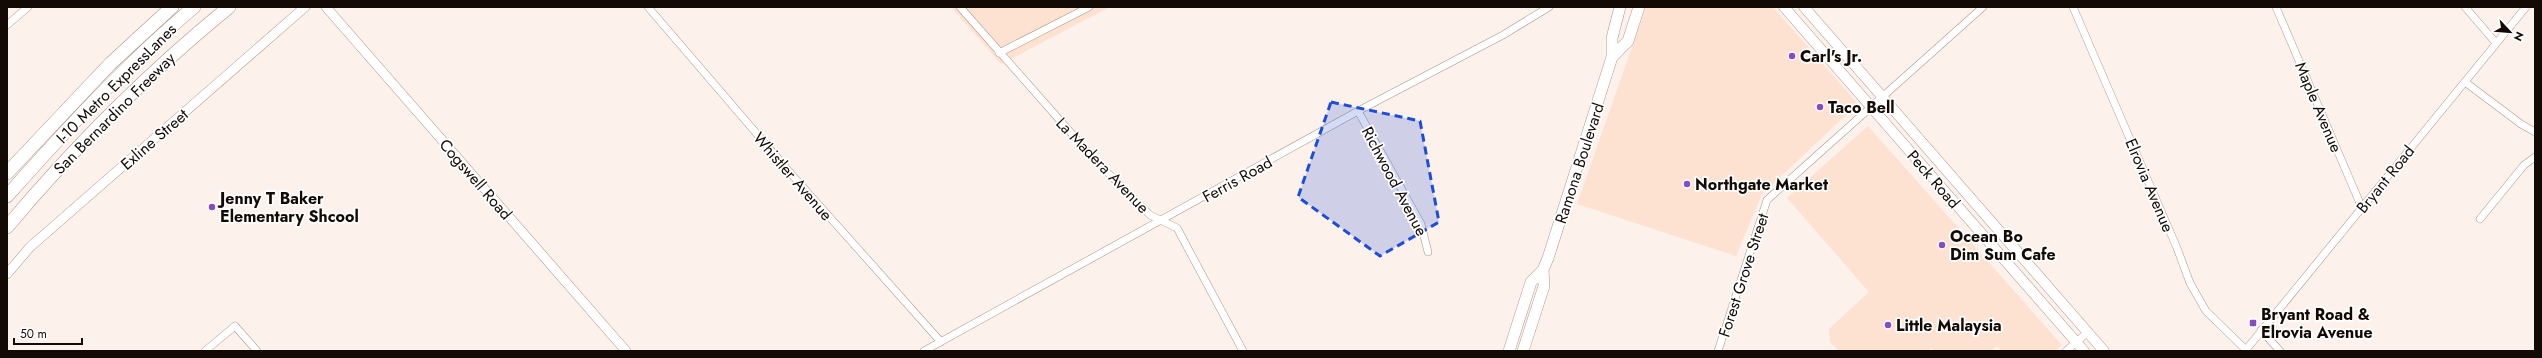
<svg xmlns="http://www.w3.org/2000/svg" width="2542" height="358" font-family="Jost,sans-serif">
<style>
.built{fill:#fde1d1}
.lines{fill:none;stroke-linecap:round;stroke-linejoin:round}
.minor-casing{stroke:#af9587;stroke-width:8}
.tertiary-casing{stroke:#af9587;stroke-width:10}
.secondary-casing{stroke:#af9587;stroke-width:11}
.primary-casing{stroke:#af9587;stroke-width:12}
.motorway-casing{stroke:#af9587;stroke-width:14}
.minor{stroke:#fff;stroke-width:7}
.tertiary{stroke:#fff;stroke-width:9}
.secondary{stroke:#fff;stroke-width:10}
.primary{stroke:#fff;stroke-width:11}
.motorway{stroke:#fff;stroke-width:13}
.marked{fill:#1d4ed8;fill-opacity:0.2;stroke:#1d4ed8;stroke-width:3;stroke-dasharray:8 5;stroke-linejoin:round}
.poi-dot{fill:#854dc4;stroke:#fff;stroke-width:1.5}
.labels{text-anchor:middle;stroke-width:3.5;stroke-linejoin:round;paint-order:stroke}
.poi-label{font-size:16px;font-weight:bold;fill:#130a06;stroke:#fff;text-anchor:start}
.street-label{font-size:16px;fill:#130a06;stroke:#fff}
</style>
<rect width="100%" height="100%" fill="#fcf1eb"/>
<path class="built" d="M951,7h159l-109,57z
M1646,7h127l85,97 -96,90 -26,62 -159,-52z
M1868,126l194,219 -6,6h-54l-5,-5 -6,5h-57l-3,-3 -3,3h-89l-9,-9 -1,-13 40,-37 -82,-94z"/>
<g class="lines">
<defs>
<path id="minor" d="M648,7l145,169 148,166
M960,7l134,152 56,56 27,13 66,123
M2073,7l104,241 13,35 16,28 40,39
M2276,7l86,201
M2465,7l31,36
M7,25l21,-18
M999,53l90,-46
M2465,82l56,42 14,8
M1358,111l63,113 7,28
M2480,219l44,-54 11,-8
M2261,330l19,21
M205,351l30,-25 22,25
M924,351l434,-240 145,-76 46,-28
M1718,351l49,-151 216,-193
M2066,351l22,-19
M2245,351l281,-344"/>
<path id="tertiary" d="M326,7l300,344
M7,274l23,-27 275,-240"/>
<path id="secondary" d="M1784,7l300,344
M1804,7l300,344"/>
<path id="primary" d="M1612,57l16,-16 11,-34
M1509,351l22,-69 12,-12 5,-12 64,-201v-19l8,-31
M1523,351l21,-65 -1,-16"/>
<path id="motorway" d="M7,173l103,-109 62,-57
M7,196c59,-66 119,-132 187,-189
M7,227c68,-81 141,-154 222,-220"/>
</defs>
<use href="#minor" class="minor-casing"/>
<use href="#tertiary" class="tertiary-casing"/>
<use href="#secondary" class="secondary-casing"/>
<use href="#primary" class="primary-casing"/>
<use href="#motorway" class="motorway-casing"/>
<use href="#minor" class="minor"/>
<use href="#tertiary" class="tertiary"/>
<use href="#secondary" class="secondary"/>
<use href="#primary" class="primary"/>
<use href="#motorway" class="motorway"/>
</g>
<path class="marked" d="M1331,102l89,19 19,101 -59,34 -82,-59z"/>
<g class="poi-dot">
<circle cx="1792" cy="56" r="4"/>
<circle cx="1820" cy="107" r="4"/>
<circle cx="1687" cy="184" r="4"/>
<circle cx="212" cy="207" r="4"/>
<circle cx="1942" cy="245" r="4"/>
<rect x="2249" y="319" width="8" height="8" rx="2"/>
<circle cx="1888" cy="325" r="4"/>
</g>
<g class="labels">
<g class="poi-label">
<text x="1800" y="62">Carl's Jr.</text>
<text x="1828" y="113">Taco Bell</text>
<text x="1695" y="190">Northgate Market</text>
<text x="220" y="204">Jenny T Baker<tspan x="220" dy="18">Elementary Shcool</tspan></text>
<text x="1950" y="242">Ocean Bo<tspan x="1950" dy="18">Dim Sum Cafe</tspan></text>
<text x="2261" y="320">Bryant Road &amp;<tspan x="2261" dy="18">Elrovia Avenue</tspan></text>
<text x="1896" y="331">Little Malaysia</text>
</g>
<g class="street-label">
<text transform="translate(116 83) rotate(-45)" y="6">I-10 Metro ExpressLanes</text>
<text transform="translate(2319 107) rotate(67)" y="6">Maple Avenue</text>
<text transform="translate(114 113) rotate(-45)" y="6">San Bernardino Freeway</text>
<text transform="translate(154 139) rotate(-41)" y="6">Exline Street</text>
<text transform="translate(1579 163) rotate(-72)" y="6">Ramona Boulevard</text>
<text transform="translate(1103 165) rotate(46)" y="6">La Madera Avenue</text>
<text transform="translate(793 176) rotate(49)" y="6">Whistler Avenue</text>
<text transform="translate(476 179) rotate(49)" y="6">Cogswell Road</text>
<text transform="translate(1237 179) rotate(-29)" y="6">Ferris Road</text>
<text transform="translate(1934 179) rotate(49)" y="6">Peck Road</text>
<text transform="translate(2385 179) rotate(-51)" y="6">Bryant Road</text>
<text transform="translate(1395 181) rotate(62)" y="6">Richwood Avenue</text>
<text transform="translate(2150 185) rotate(67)" y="6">Elrovia Avenue</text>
<text transform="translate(1743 275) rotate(-72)" y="6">Forest Grove Street</text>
</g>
</g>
<rect width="2542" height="358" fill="none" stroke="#130a06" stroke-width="16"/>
<g transform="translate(2510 32) rotate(116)" stroke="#ffffff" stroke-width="3" paint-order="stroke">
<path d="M0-3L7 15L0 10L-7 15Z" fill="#130a06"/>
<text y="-6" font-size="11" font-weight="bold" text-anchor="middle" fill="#130a06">N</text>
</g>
<path d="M14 338v6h68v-6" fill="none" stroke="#130a06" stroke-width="2"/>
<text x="20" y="338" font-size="12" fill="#130a06" stroke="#ffffff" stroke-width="3" paint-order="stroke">50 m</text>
</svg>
